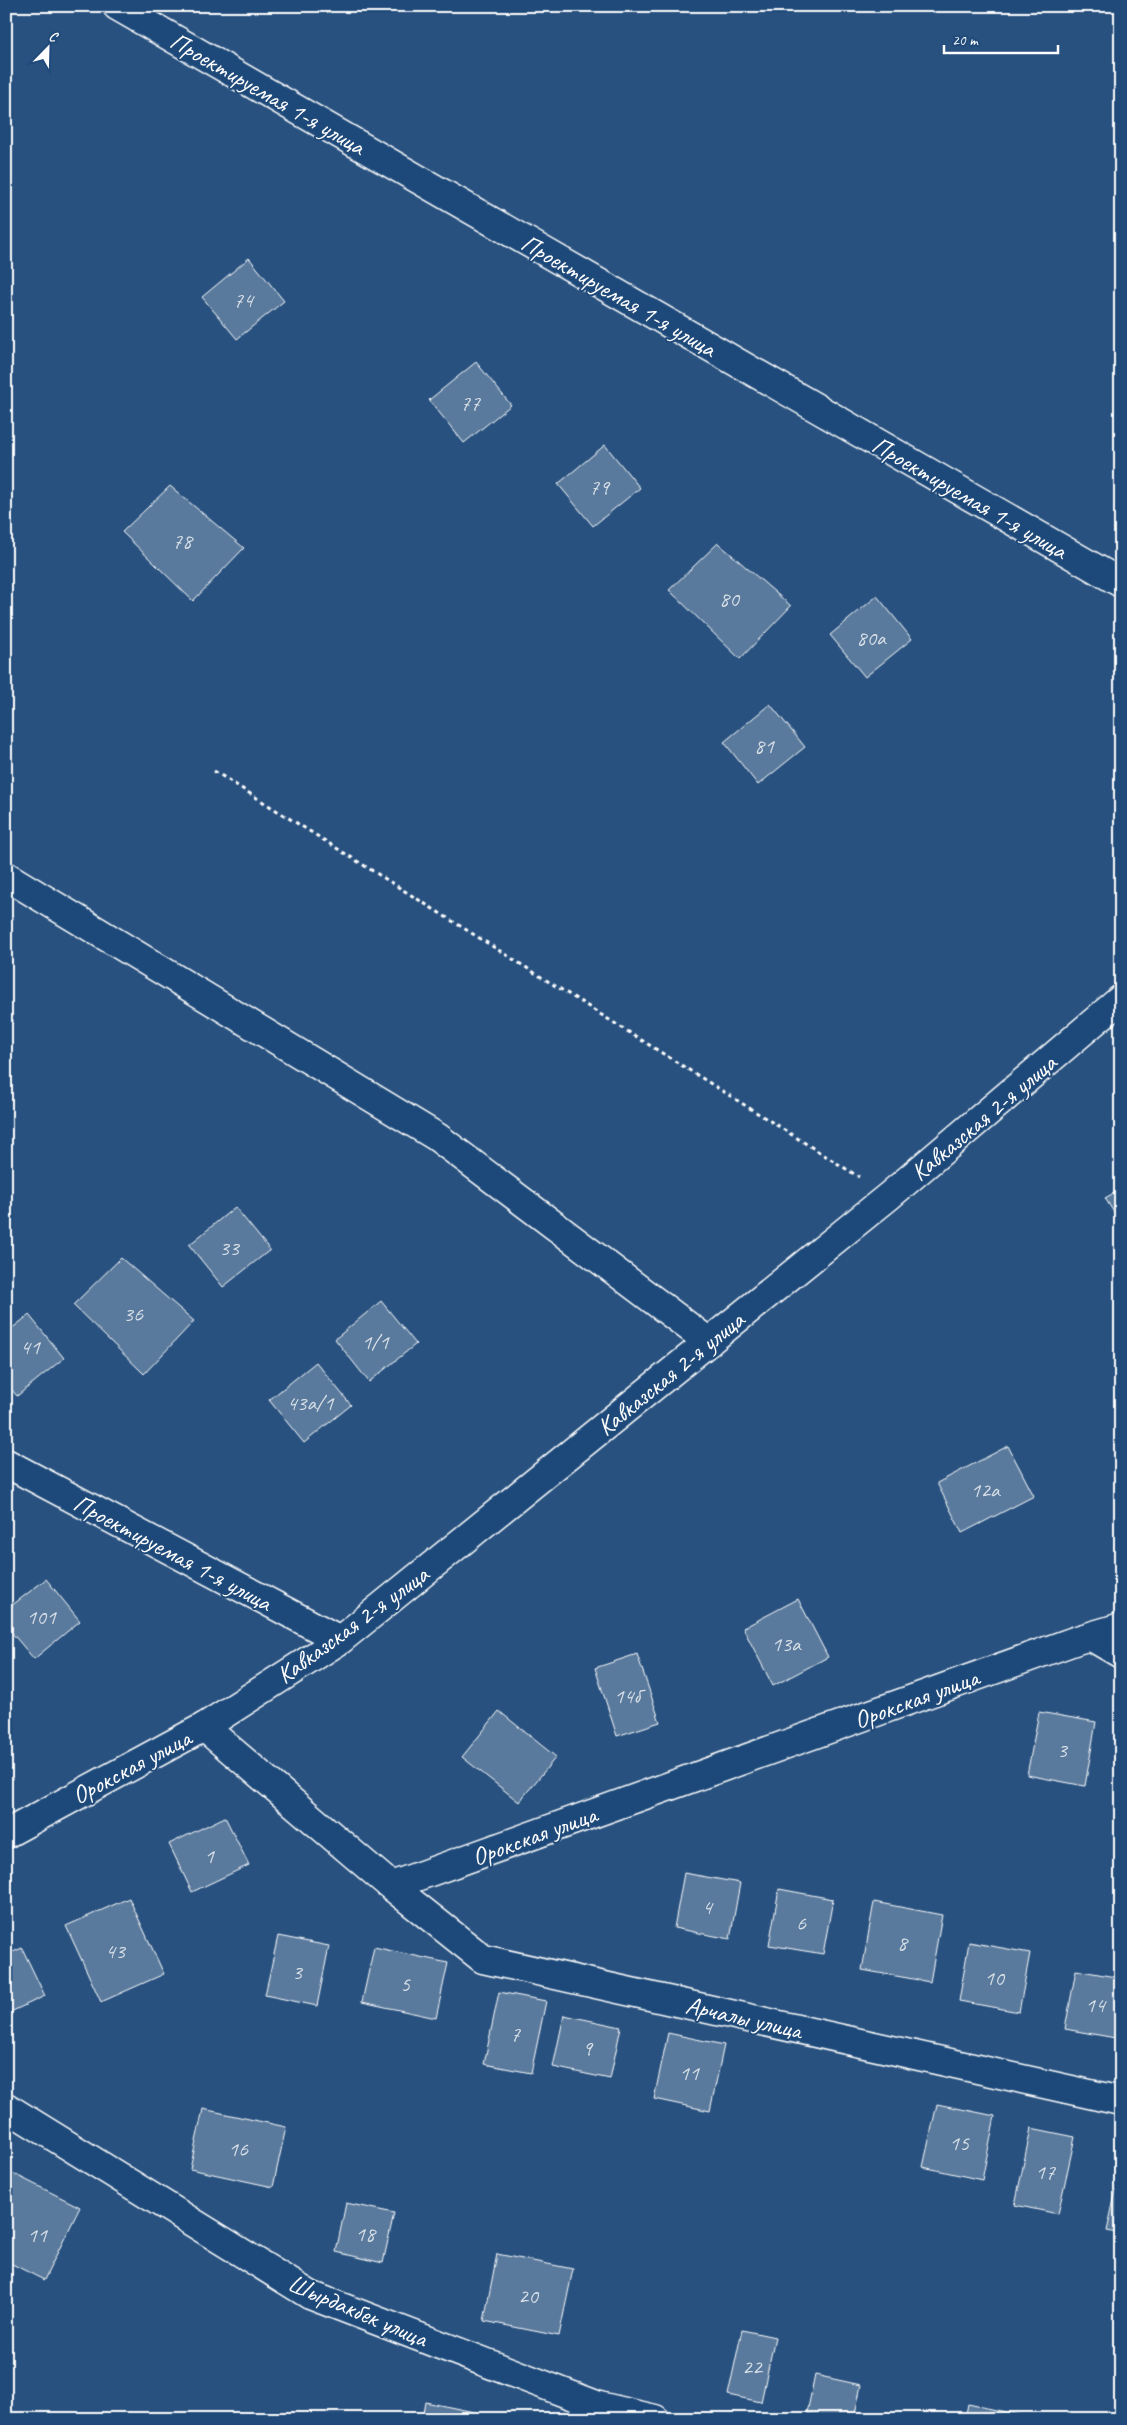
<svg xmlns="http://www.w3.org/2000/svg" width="1127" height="2425" font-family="Caveat,sans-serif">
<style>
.building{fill:#5a7a9d;stroke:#fff}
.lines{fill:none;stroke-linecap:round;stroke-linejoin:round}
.street-casing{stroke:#fff;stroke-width:31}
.secondary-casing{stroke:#fff;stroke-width:31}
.path{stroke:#fff;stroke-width:3;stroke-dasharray:4 4;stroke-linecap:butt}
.street{stroke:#1f4a7a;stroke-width:28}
.secondary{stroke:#1f4a7a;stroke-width:28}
.labels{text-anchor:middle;stroke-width:4;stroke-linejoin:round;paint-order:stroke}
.number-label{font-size:22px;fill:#d6dee6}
.street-label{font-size:25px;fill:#fff;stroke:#1f4a7a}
</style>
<rect width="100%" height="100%" fill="#28517f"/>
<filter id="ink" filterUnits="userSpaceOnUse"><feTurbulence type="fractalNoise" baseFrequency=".02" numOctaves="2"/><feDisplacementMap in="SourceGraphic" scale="10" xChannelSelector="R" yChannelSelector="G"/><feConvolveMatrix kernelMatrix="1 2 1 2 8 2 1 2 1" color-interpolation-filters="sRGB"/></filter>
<g filter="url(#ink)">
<path class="building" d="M249,258l35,43 -47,38 -35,-42z
M476,362l35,43 -47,38 -35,-43z
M605,445l35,43 -47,38 -35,-42z
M170,486l74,62 -51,53 -71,-69z
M718,543l73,63 -51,53 -71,-69z
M877,596l35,43 -47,38 -35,-42z
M770,704l35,43 -47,38 -34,-43z
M1121,1189v35l-16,-26z
M235,1207l35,43 -47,37 -34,-42z
M121,1258l73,63 -50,53 -71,-69z
M381,1301l35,43 -47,38 -34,-43z
M29,1315l35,43 -47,38 -11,-13v-50z
M316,1362l35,43 -47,38 -35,-43z
M1008,1446l26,50 -72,37 -25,-50z
M46,1579l34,42 -46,38 -28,-33v-16z
M798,1599l30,58 -55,29 -30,-58z
M637,1654l23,68 -43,14 -22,-68z
M499,1711l57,46 -37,45 -57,-45z
M1039,1712l57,10 -11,64 -58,-11z
M225,1817l24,48 -57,27 -23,-48z
M684,1873l56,10 -10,56 -56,-11z
M779,1889l54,10 -10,55 -54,-9z
M129,1898l35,76 -63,28 -35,-76z
M874,1902l68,13 -12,67 -68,-12z
M278,1936l51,10 -12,60 -52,-11z
M969,1942l61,11 -11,59 -60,-11z
M374,1947l74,16 -12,55 -74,-16z
M22,1948l23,48 -39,18v-59z
M1076,1970l45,8v61l-56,-10z
M499,1992l47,9 -15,72 -47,-9z
M564,2015l57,12 -11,52 -57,-12z
M668,2033l56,12 -14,66 -56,-12z
M937,2104l58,12 -13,64 -59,-13z
M203,2109l83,18 -13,60 -83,-18z
M1031,2128l44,9 -17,77 -43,-9z
M1121,2167v67l-14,-3z
M10,2172l70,35 -36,73 -38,-19v-81z
M346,2203l48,10 -11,50 -47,-11z
M497,2254l76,15 -14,67 -75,-15z
M742,2330l33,7 -14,65 -33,-7z
M815,2375l46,10 -7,34h-18l-29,-6z
M425,2402l54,11 -1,6h-56z
M968,2404l66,14v1h-69z"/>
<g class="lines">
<defs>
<path id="street" d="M117,6l1004,577
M6,876l431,261 272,205
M6,1463l334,177
M1090,1636l31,18
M204,1727l187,159 686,-246 44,-13
M391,1886l92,73 638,142
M6,2107l304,188 289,111 56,13"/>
<path id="secondary" d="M6,1834l198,-107 136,-87 549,-444 232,-197"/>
</defs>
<use href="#street" class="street-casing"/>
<use href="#secondary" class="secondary-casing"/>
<path class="path" d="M214,771l645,406"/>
<use href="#street" class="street"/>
<use href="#secondary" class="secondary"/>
</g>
</g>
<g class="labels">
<g class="number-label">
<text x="243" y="307">74</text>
<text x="470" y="410">77</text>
<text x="599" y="494">79</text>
<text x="182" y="548">78</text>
<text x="729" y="606">80</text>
<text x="871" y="645">80а</text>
<text x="764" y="753">81</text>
<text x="229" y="1255">33</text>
<text x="133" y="1321">36</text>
<text x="375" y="1349">1/1</text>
<text x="30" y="1354">41</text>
<text x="310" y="1410">43а/1</text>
<text x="985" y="1497">12а</text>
<text x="41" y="1624">101</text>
<text x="786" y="1651">13а</text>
<text x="627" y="1703">14б</text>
<text x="1062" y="1757">3</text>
<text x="209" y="1863">1</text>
<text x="707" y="1914">4</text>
<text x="801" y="1930">6</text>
<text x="902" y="1950">8</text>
<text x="115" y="1958">43</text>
<text x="297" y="1979">3</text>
<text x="994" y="1985">10</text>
<text x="405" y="1991">5</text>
<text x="1095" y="2012">14</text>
<text x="515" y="2041">7</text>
<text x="587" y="2055">9</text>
<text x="689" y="2080">11</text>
<text x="959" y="2150">15</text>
<text x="238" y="2156">16</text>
<text x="1045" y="2179">17</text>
<text x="365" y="2241">18</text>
<text x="37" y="2242">11</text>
<text x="528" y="2303">20</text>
<text x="752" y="2374">22</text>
</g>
<g class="street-label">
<text transform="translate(268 93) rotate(30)" y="9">Проектируемая 1-я улица</text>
<text transform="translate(619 295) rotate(30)" y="9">Проектируемая 1-я улица</text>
<text transform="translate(970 497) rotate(30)" y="9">Проектируемая 1-я улица</text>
<text transform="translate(983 1117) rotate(-40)" y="9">Кавказская 2-я улица</text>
<text transform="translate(670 1373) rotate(-39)" y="9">Кавказская 2-я улица</text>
<text transform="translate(173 1552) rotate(28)" y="9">Проектируемая 1-я улица</text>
<text transform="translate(352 1624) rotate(-36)" y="9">Кавказская 2-я улица</text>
<text transform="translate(916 1698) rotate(-20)" y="9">Орокская улица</text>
<text transform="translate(131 1766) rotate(-28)" y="9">Орокская улица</text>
<text transform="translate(534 1835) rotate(-20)" y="9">Орокская улица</text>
<text transform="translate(744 2017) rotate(13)" y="9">Арчалы улица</text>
<text transform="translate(358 2310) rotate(23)" y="9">Шырдакбек улица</text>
</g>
</g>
<rect width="1127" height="2425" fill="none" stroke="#1f4a7a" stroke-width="25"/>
<rect x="12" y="12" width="1102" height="2400" fill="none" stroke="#fff" stroke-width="2" filter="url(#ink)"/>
<g transform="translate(48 48) rotate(23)" stroke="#1f4a7a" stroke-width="4" paint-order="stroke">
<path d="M0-4L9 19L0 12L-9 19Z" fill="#ffffff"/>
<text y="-8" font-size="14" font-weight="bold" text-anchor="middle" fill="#ffffff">С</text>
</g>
<path d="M944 45v8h114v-8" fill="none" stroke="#ffffff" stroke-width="2.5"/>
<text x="952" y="45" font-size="15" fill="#ffffff" stroke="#1f4a7a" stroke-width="4" paint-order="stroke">20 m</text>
</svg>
